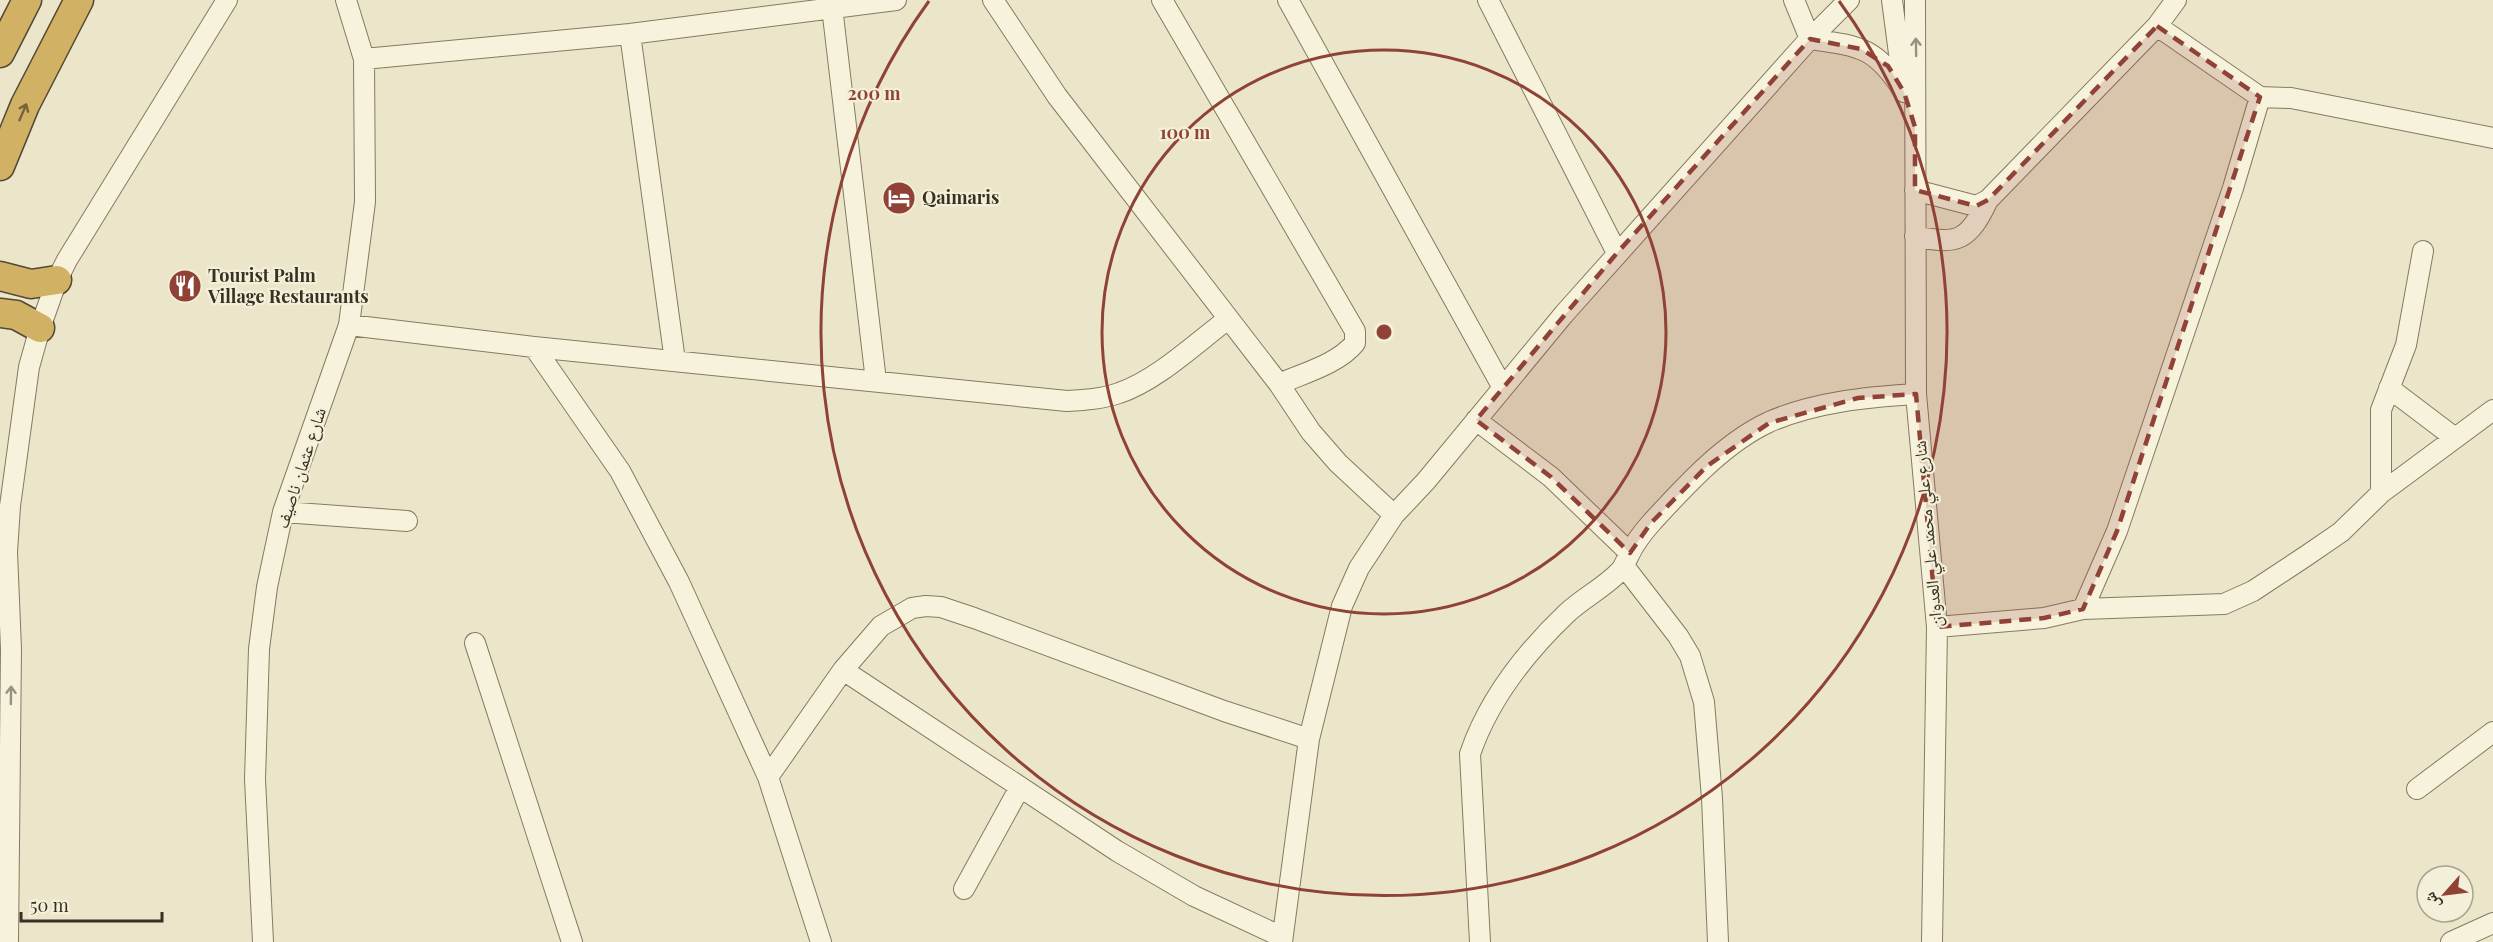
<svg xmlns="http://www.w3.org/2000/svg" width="2493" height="942" font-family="'Playfair Display','Noto Naskh Arabic',serif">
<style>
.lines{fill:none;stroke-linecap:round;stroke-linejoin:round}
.minor-casing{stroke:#867a60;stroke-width:22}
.highway-casing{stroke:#544733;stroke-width:31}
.minor{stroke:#f6f2dc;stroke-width:20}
.highway{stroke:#d1b164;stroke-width:28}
.oneway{stroke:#97917f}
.oneway2{stroke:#75643c}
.marked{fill:#8f4235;fill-opacity:0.2;stroke:#8f4235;stroke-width:4.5;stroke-dasharray:12 8;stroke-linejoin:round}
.ring{fill:none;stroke:#8f4235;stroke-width:3}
.labels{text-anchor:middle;stroke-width:4.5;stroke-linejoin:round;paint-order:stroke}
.poi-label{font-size:18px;font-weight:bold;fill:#383022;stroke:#f3efd8;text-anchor:start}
.street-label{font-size:18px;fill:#383022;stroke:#f3efd8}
.centre{fill:#8f4235;stroke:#f3efd8;stroke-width:3}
.ring-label{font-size:18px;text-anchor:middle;font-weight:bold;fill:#8f4235;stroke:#f3efd8;stroke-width:4.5;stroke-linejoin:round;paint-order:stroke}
</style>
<rect width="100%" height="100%" fill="#ebe6ca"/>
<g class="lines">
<defs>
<path id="minor" d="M993,0l64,96 222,288 32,48 27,31 56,52
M1162,0l193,331v12c-17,21 -51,30 -76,41
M1288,0l215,388
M1488,0l129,253
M1794,0l16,39c50,7 66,8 94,53
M1892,0l11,84
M1915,0l1,394 21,233 -5,315
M832,7l44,374
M2157,26l103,71 31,1 202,40
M630,34l45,327
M364,59l266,-25 266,-34
M1915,190l61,16 12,-6
M1915,236c43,10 54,4 73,-36l169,-174 19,-26
M349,325l185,22 533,54c18,-1 35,-2 52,-8 37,-12 77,-50 109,-74
M534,347l86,124 59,111 89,195 53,165
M2389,388l66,50
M1476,420l75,57 79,76
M2381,493v-83l25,-65 17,-94
M283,512l124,9
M1624,566l54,70 12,20 14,46 8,96 6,144
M2083,609l34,-78 116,-343 27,-91
M1937,627l107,-9 39,-9 141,-5 29,-13 53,-35 35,-24 40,-39 112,-83
M475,643l97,299
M843,670l274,181 77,45 88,41
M768,777l75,-107 38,-44 31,-18 14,-2 15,1 33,11 250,93 85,28
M2417,789l76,-57
M964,889l56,-102
M8,942l3,-293 -4,-97 3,-46 19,-139 11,-39 17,-48 10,-20 160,-260
M263,942l-8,-163 4,-130 8,-62 16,-75 66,-187 16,-123 -1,-143 -18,-59
M1282,942l27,-203 33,-133 17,-38 35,-53 32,-34 138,-167 242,-271 43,-43
M1480,942l-10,-188c18,-53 56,-102 97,-141 16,-15 38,-26 53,-42 4,-4 6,-11 9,-16 5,-11 15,-24 23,-33 33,-36 72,-79 117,-100 46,-20 98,-25 147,-28
M2451,942l42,-19"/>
<path id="highway" d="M0,53l27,-53
M0,166l25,-61 54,-105
M0,276l31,8 26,-4
M0,313l16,2 24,13"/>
</defs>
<use href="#minor" class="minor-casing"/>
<use href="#highway" class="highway-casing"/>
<use href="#minor" class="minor"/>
<use href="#highway" class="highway"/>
</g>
<defs><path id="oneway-shaft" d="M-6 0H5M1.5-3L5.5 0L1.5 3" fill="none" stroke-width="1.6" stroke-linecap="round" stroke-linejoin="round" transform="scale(1.5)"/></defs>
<g class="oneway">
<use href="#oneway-shaft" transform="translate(1916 47) rotate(-91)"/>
<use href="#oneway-shaft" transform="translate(11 695) rotate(-89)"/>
</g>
<use class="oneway2" href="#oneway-shaft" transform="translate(23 112) rotate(-67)"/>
<path class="marked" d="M2157,26l103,71 -143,434 -34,78 -39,9 -107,9 -21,-233 -58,4 -89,25 -62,43 -56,57 -21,30 -79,-76 -75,-57 141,-167 193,-214 51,10 27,17 16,26 11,35v63l61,16 12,-6z"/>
<g class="ring">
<circle cx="1384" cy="332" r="282"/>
<path d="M1839 1A563 563 0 1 1 929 1"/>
</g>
<defs>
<symbol id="hotel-disc" viewBox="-11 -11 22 22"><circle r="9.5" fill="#8f4235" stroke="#f3efd8"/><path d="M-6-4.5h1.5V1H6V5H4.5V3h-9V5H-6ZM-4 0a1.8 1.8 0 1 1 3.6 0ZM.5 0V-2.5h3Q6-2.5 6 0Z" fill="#fff"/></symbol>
<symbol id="restaurant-disc" viewBox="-11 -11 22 22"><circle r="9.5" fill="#8f4235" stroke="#f3efd8"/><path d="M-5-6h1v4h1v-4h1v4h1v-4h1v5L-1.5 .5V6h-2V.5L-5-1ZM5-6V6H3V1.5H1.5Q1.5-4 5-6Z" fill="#fff"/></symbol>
</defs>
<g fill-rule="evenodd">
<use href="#hotel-disc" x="880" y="179" width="38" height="38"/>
<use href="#restaurant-disc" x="166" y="267" width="38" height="38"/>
</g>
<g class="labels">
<g class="poi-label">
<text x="922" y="204">Qaimaris</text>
<text x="208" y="282">Tourist Palm<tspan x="208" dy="21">Village Restaurants</tspan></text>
</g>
<g class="street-label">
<text transform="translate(301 468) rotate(-72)" y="6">شارع عثمان ناصيف</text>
<text transform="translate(1928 534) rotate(-95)" y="6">شارع علي محمد علي العدوان</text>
</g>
</g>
<circle cx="1384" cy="332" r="9" class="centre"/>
<g class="ring-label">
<text x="874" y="100">200 m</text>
<text x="1185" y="139">100 m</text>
</g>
<g transform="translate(2445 894) rotate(242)"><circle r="28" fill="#f3efd8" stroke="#a8a38f" stroke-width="1.5"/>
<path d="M0-4.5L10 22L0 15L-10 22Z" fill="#8f4235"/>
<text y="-9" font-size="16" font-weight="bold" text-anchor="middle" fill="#383022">ش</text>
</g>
<path d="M21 912v9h141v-9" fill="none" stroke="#383022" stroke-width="3"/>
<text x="30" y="912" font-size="18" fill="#383022" stroke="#f3efd8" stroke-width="4.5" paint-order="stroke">50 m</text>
</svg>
